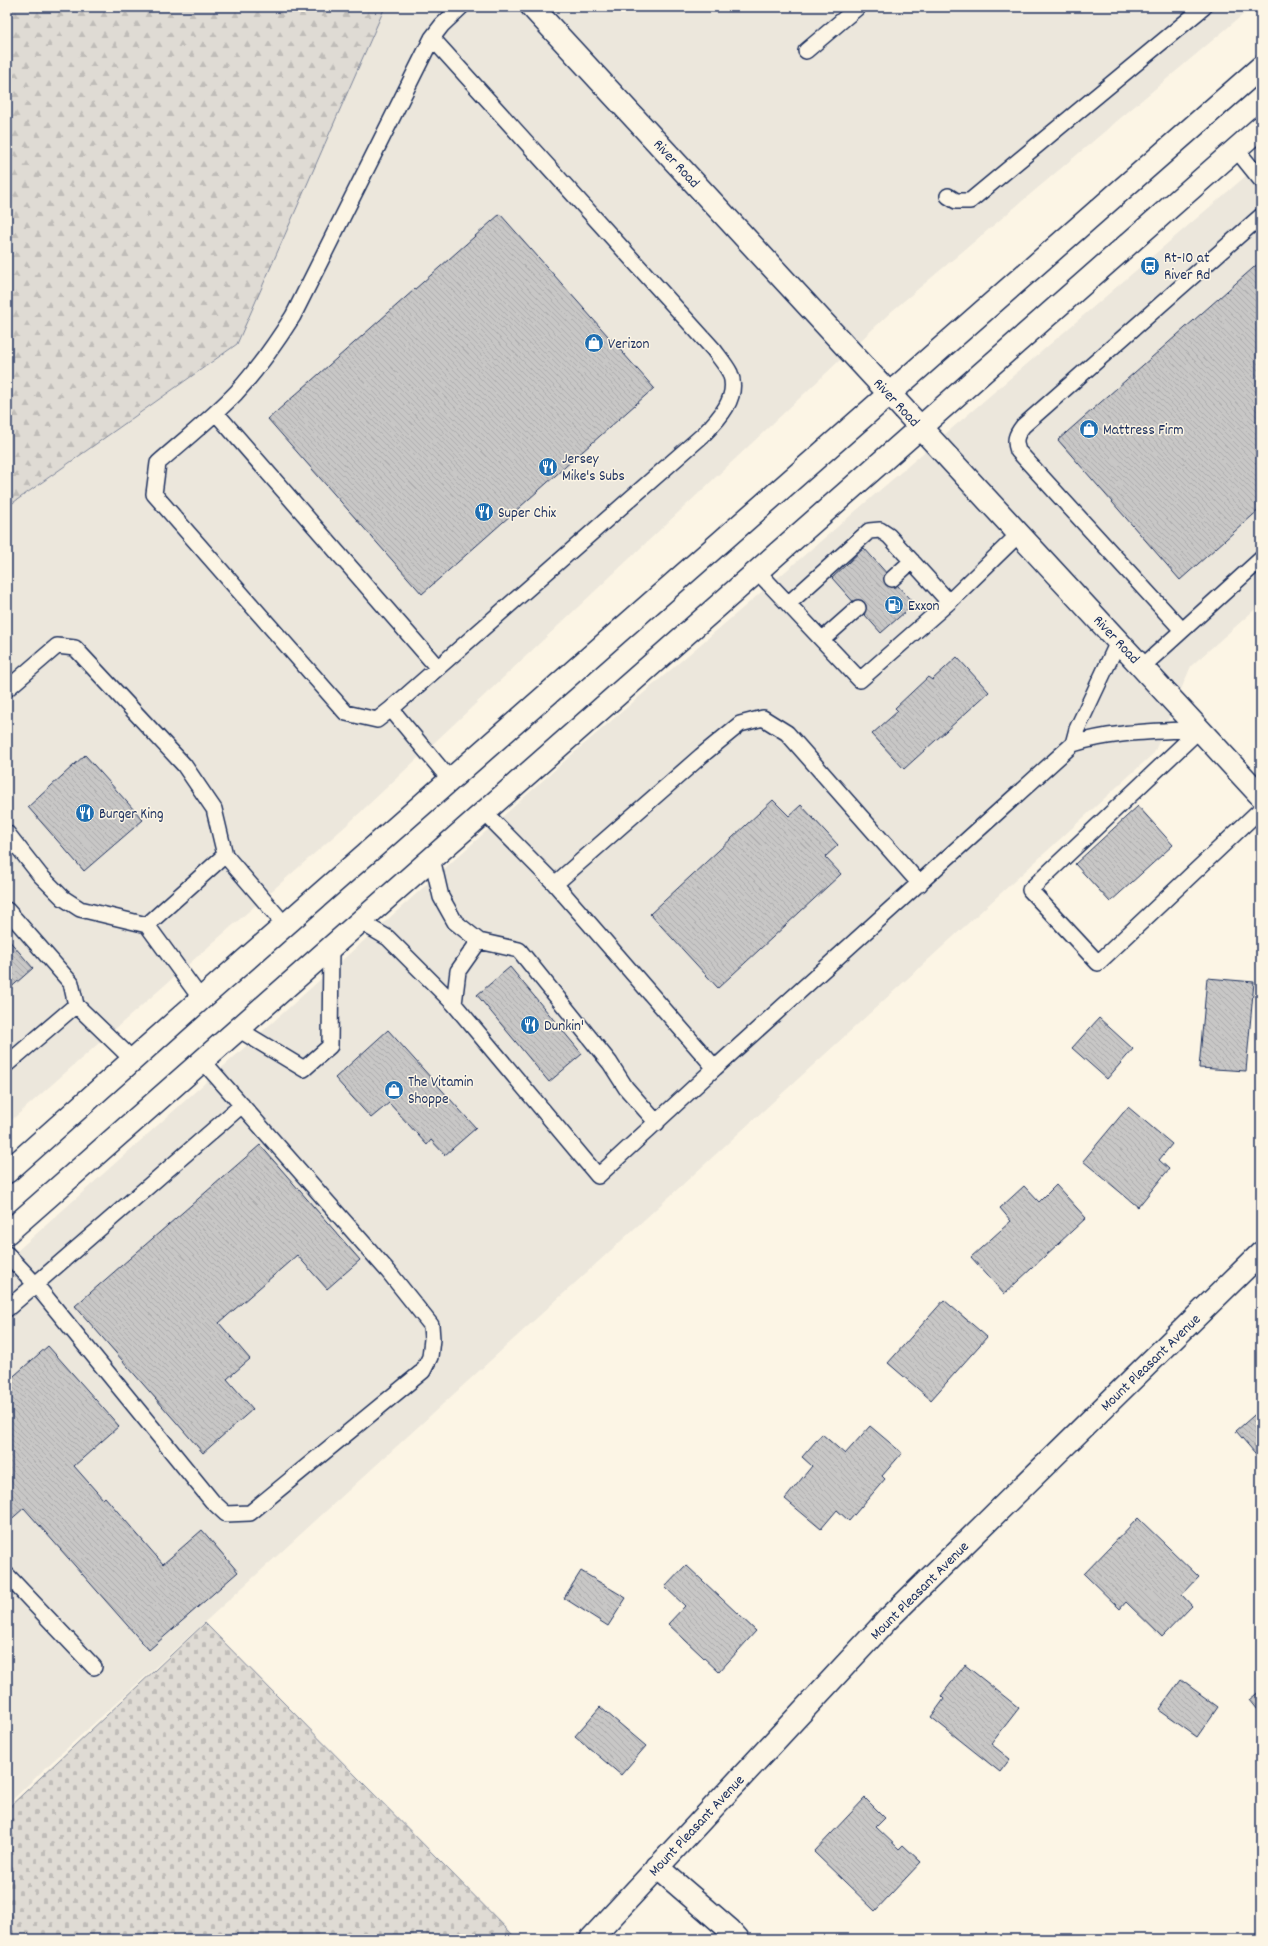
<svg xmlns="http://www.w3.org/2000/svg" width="1268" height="1946" font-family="Dekko,sans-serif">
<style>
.built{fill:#ece7dc}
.forest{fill:url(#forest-firs);stroke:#7d8599}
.cemetery{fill:url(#cemetery-stones);stroke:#7d8599}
.building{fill:url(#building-back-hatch);stroke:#1b2f5e}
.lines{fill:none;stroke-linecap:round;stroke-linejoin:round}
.service-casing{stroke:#1b2f5e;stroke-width:18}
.minor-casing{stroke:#1b2f5e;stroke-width:25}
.tertiary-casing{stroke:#1b2f5e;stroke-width:25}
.primary-casing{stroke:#1b2f5e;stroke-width:25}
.service{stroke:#fcf5e5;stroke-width:15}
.minor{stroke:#fcf5e5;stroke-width:22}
.tertiary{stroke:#fcf5e5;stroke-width:22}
.primary{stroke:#fcf5e5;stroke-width:22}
.labels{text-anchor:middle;stroke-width:3;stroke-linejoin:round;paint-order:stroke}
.street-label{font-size:15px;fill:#1b2f5e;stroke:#fcf5e5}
.poi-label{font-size:15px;fill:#1b2f5e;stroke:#fcf5e5;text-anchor:start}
</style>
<defs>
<pattern id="forest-firs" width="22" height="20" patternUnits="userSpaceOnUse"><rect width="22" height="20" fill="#dfdbd4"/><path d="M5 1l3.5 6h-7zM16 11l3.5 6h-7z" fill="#bfbcb8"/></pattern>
<pattern id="cemetery-stones" width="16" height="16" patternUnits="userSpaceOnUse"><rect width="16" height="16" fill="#dfdbd4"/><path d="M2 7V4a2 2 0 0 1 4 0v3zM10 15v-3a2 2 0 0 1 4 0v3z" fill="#bfbcb8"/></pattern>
<pattern id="building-back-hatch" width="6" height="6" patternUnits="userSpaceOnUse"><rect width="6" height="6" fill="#c8c7c6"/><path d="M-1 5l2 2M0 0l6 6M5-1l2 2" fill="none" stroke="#ababac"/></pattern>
</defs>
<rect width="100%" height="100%" fill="#fcf5e5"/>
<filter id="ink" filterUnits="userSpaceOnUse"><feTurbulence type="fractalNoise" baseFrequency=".025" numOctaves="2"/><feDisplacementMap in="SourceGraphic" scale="8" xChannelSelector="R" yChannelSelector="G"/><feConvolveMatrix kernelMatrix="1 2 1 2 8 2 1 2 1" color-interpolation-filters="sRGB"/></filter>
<g filter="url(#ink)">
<path class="built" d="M385,7h867l-360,304 -543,512 -342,301v-617l230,-163z
M1261,163v441l-70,62 -37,87 -1100,1007 -47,45v-545l561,-502z"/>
<path class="forest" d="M7,7h378l-148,337 -230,163z"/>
<path class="cemetery" d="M205,1623l312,316h-510v-130z"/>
<path class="building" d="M500,214l154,174 -232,206 -154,-175z
M1261,261v247l-81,72 -122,-140z
M864,548l50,56 -33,29 -49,-55z
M957,657l32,35 -85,77 -32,-35 26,-23 -3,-3 33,-31 4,3z
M85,755l58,65 -59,51 -56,-64z
M773,800l16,16 12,-11 37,40 -13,12 16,17 -123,114 -68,-74z
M1138,806l35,39 -63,57 -35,-38z
M7,938l26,30 -26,23z
M510,967l72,87 -33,28 -72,-87z
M1207,978l47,4 -8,89 -47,-3z
M1099,1018l34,31 -26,30 -35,-31z
M388,1030l88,98 -31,27 -14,-15 -4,5 -38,-42 -18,15 -36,-40z
M1128,1107l44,37 -13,16 10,9 -31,38 -55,-46z
M260,1145l100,115 -33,29 -30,-34 -78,68 31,36 -23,20 26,30 -50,44 -128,-147z
M1056,1185l30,33 -82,76 -33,-37 40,-36 -11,-13 24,-22 15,16z
M944,1300l43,37 -56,63 -43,-37z
M48,1346l71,80 -45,40 29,33 2,-2 58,67 39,-34 36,42 -89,78 -125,-142 -17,15v-141z
M1261,1409v51l-25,-29z
M870,1426l32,27 -20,23 3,3 -36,42 -12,-11 -16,19 -36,-30 27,-33 -10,-9 20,-23 23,20z
M1138,1518l61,59 -17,18 10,11 -30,31 -36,-35 -6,7 -36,-35z
M686,1565l70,66 -37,41 -51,-48 17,-18 -20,-19z
M581,1571l45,27 -18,28 -44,-28z
M965,1665l54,43 -28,36 19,15 -10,13 -69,-55 13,-18 -3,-3z
M1181,1680l37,27 -21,30 -38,-27z
M1261,1690v25l-12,-15z
M600,1707l46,39 -25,29 -46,-39z
M865,1798l20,20 -9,9 23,22 4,-4 18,17 -46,49 -61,-59z"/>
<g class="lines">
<defs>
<path id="service" d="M806,51l52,-44
M1236,149l25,31
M948,196l8,5h14l234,-194
M216,413l222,255
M757,571l103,109 89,-78 70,-68
M892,579l20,-18
M788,604l81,-73 11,-1 9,6 60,66
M1182,630l-164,-179c-4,-11 -2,-16 5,-25l238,-210
M823,639l35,-31
M1142,667l119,-108
M7,689l50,-43 18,2 109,117 30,44 11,46 60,70
M391,709l312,-274c15,-15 37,-38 27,-62 -4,-8 -11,-16 -16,-23l-282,-312
M1200,729l-170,161 68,73 163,-154
M1073,744l4,-15 41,-87
M451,781l-60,-72 -14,11 -31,-7 -192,-219 4,-31c26,-23 54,-45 78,-70 22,-24 40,-50 57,-77l139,-278 10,-13 19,-18
M484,812l71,72 160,184 358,-324c41,-13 84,-12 127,-15
M7,833l33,42 23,23 17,11 67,16 54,74
M432,858l9,39 14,25 24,19 40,9 91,113 16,25 31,35
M555,884l146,-128 39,-32 23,-6 24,15 133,151
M7,910l64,73 5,22 57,55
M359,921l29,17 66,66 144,172 117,-108
M147,925l78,-70
M454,1004l4,-33 21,-30
M238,1029l66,40 26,-23 1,-100
M7,1064l69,-59
M7,1254l29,31 176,216 14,13 24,-1 173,-142 7,-14 2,-18 -1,-14 -43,-54 -186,-211
M7,1309l235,-204
M7,1575l87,92"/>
<path id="minor" d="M657,1867l73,63 8,9"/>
<path id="tertiary" d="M532,7l729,789
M591,1939l297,-320 373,-366"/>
<path id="primary" d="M7,1172l194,-173 1060,-932
M7,1233l1254,-1106"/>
</defs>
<use href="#service" class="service-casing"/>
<use href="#minor" class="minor-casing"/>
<use href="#tertiary" class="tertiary-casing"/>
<use href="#primary" class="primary-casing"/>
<use href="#service" class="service"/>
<use href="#minor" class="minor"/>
<use href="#tertiary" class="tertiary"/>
<use href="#primary" class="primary"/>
</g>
</g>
<defs>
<symbol id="bus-disc" viewBox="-11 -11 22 22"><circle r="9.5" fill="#1f6fb2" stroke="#fcf5e5"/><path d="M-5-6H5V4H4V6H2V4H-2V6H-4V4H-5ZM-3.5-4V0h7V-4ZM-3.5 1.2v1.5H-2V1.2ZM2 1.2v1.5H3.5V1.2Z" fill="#fff"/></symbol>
<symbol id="shop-disc" viewBox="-11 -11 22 22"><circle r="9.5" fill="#1f6fb2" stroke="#fcf5e5"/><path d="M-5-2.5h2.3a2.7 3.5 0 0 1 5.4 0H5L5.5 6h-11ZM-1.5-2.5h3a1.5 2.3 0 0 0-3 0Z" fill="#fff"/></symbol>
<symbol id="restaurant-disc" viewBox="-11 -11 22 22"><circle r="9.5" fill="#1f6fb2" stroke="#fcf5e5"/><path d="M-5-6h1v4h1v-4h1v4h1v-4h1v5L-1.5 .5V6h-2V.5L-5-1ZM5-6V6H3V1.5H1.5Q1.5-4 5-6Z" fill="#fff"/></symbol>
<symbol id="fuel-disc" viewBox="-11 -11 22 22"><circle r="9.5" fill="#1f6fb2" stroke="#fcf5e5"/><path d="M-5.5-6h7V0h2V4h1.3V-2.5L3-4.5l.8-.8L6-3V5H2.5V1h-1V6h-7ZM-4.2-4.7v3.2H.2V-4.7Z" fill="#fff"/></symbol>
</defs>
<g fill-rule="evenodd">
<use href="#bus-disc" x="1139" y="255" width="22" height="22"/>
<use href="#shop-disc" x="583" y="332" width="22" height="22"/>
<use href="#shop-disc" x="1078" y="418" width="22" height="22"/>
<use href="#restaurant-disc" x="537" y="456" width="22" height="22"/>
<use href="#restaurant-disc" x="473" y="501" width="22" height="22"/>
<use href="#fuel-disc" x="883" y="594" width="22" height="22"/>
<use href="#restaurant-disc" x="74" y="802" width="22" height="22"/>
<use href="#restaurant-disc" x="519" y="1014" width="22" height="22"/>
<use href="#shop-disc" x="383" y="1079" width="22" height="22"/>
</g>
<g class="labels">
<g class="street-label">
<text transform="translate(677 163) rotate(47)" y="5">River Road</text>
<text transform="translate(897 402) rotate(47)" y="5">River Road</text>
<text transform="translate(1117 639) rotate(47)" y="5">River Road</text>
<text transform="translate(1150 1362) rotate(-44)" y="5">Mount Pleasant Avenue</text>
<text transform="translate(919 1590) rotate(-45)" y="5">Mount Pleasant Avenue</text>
<text transform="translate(696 1825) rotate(-47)" y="5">Mount Pleasant Avenue</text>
</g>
<g class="poi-label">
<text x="1164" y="262">Rt-10 at<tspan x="1164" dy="17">River Rd</tspan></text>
<text x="608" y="348">Verizon</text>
<text x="1103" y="434">Mattress Firm</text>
<text x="562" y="463">Jersey<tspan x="562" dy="17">Mike's Subs</tspan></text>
<text x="498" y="517">Super Chix</text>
<text x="908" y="610">Exxon</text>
<text x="99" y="818">Burger King</text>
<text x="544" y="1030">Dunkin'</text>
<text x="408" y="1086">The Vitamin<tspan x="408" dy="17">Shoppe</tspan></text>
</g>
</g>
<rect width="1268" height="1946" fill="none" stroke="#fcf5e5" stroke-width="24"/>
<rect x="12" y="12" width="1244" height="1922" fill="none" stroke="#1b2f5e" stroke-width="1.5" filter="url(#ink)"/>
</svg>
